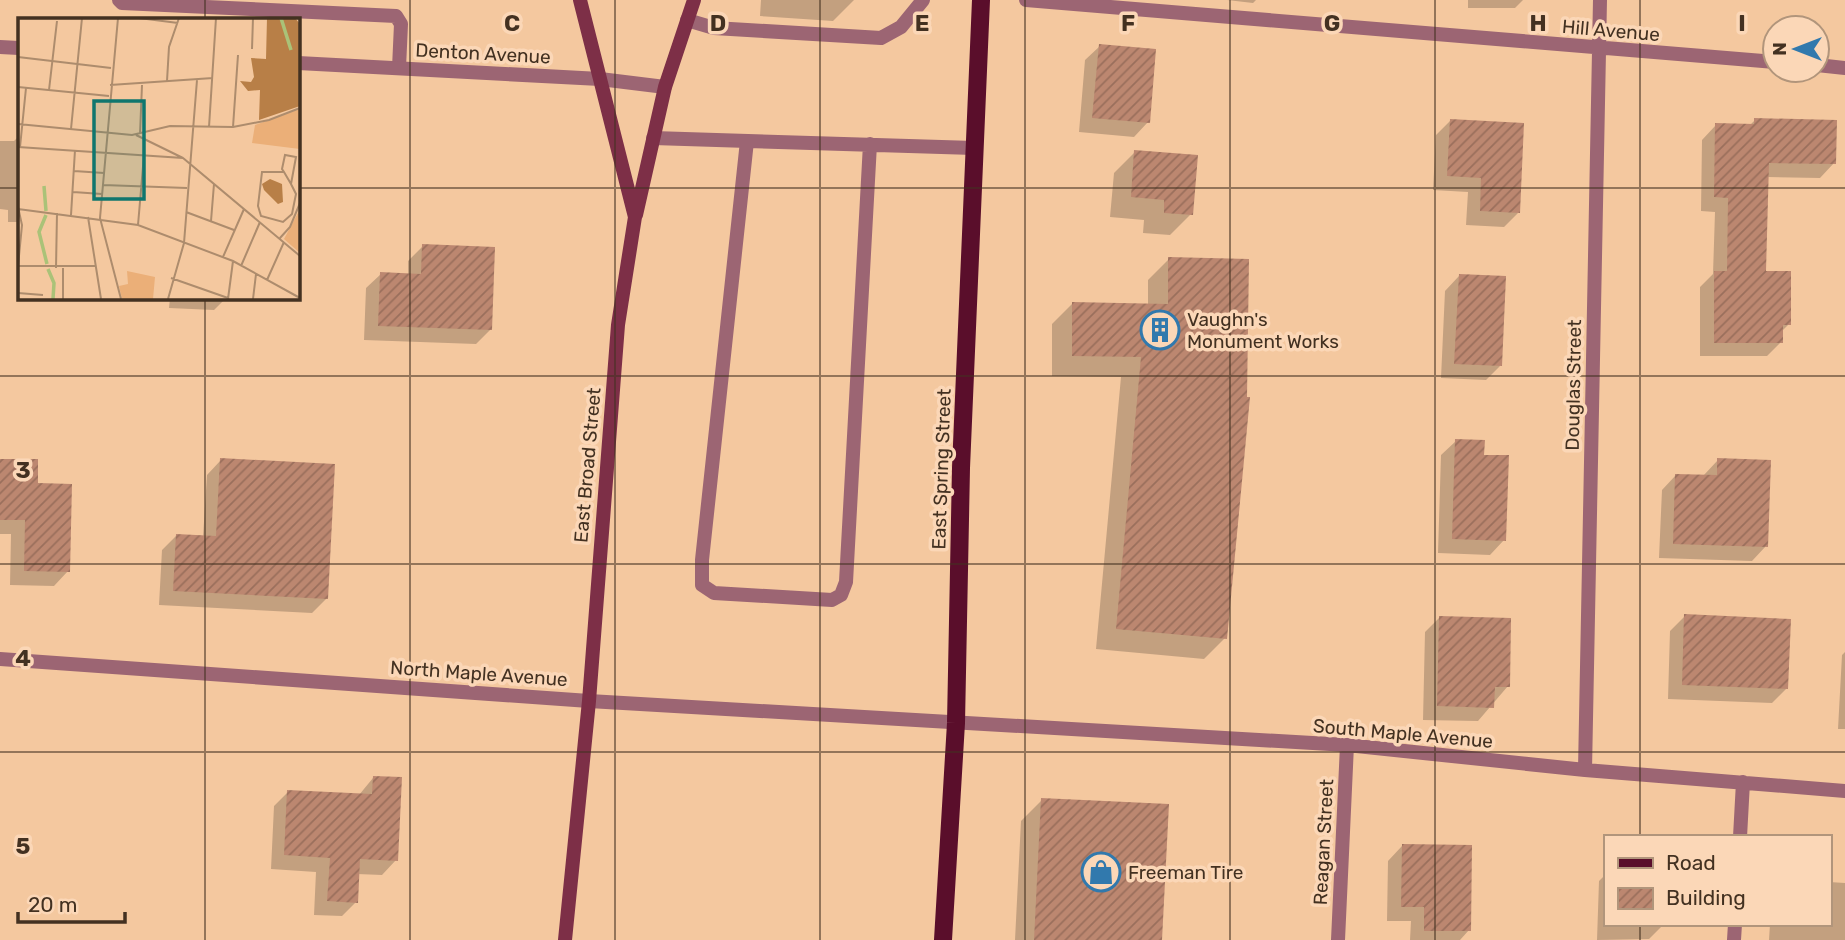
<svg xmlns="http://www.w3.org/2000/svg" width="1845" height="940" font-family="Rubik,sans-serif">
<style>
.shadow{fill:#0003}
.building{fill:url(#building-hatch)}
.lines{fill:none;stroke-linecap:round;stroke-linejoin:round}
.lane{stroke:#9c6573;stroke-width:14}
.street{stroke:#9c6573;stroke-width:14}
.secondary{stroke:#7d2f47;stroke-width:14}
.primary{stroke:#5a0e2b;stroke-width:18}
.grid{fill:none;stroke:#433121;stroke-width:2;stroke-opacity:0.55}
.labels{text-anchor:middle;stroke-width:7;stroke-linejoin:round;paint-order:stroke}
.street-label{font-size:19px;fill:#433121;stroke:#fbd7b7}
.poi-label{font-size:19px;fill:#433121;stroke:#fbd7b7;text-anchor:start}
.inset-river{fill:none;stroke:#aac278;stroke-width:3.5}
.inset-road{fill:none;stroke:#ad8c6d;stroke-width:2}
.view{fill:#0f766e;fill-opacity:0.15;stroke:#0f766e;stroke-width:3.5}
.inset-edge{fill:none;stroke:#433121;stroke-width:3.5}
.grid-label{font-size:23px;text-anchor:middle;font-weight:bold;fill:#433121;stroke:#fbd7b7;stroke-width:7;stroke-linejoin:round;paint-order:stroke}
</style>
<defs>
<pattern id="building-hatch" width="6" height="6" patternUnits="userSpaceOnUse" patternTransform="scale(1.75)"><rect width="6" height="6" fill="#bc8770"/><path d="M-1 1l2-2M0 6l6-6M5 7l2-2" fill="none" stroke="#9a6f5c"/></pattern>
</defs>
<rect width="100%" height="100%" fill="#f4c89f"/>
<path class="shadow" d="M761,0h93l-21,21 -73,-5z
M1227,0h29l-3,3z
M1468,0h55l-8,8h-47z
M1100,46l48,76 -14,15 -55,-5 6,-72z
M1755,120l79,43 -14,15 -53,-1 -3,96 25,51 -8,8v10l-14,14h-67v-69l13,-13 2,-62 -14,-1 1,-71 14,-15 33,1z
M1450,121l68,92 -14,14 -38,-2 2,-33 -35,-2 3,-55z
M19,136v86h-11v-12l-8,-1v-68h14z
M1135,152l56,62 -21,21 -27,-2 1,-13 -34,-3 4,-44z
M423,246l68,83 -15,15 -112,-4 2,-52 15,-14 27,1v-14z
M1169,259l56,379 -21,21 -108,-10 25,-272 -69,-1v-52l21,-21 75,2v-25z
M1459,276l41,90 -14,14 -45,-2 4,-87z
M170,298h56l-12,12 -45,-2z
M1456,441l27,15 21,84 -14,15 -52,-2 3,-98z
M0,460l36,25 32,86 -14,15 -44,-1 1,-51h-11z
M221,460l106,138 -15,15 -153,-8 3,-55 14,-14 27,1 4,-62z
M1718,460l48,86 -14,15 -93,-3 3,-68 14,-15 27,1z
M1685,616l102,72 -15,15 -104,-4 2,-68z
M1440,617l68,69 -30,35 -55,-1 2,-88z
M1845,652v77h-7l4,-74z
M373,778l23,82 -14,15 -25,-1 -1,28 -14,14 -28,-1 2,-43 -45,-3 3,-63 14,-14 71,3z
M1042,800l118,140h-145l6,-119z
M1402,846l67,84 -9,10h-50l1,-19h-24l1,-60z
M1605,875v49h59l-15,15 -52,1 2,-59z
M1829,882l16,1v57h-76l1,-16h59z"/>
<path class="building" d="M1099,44l57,5 -6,74 -58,-5z
M1754,118l83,2 -1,44 -67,-1 -3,108h25v54h-8v18h-69v-72h13l1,-73 -14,-1 1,-74 39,1z
M1450,119l74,4 -4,90 -40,-2 1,-33 -34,-2z
M1134,150l64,5 -5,60 -29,-2v-13l-33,-3z
M422,244l73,3 -3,83 -114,-4 2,-54 41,2z
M1168,257l81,2 -2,138h3l-23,242 -111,-10 25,-272 -69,-1v-54l96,2z
M1459,274l47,2 -4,90 -48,-2z
M1455,439l30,1 -1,15h25l-3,86 -54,-2z
M220,458l115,6 -7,135 -155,-8 3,-57 40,2z
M1717,458l54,2 -3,87 -95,-3 2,-70 42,1z
M0,459h38v24l34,1 -2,88 -46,-1 1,-51h-25z
M1684,614l107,5 -3,70 -106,-4z
M1439,616l72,2 -1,69h-15l-1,21 -57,-2z
M373,776l29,1 -4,84 -38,-2 -2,44 -31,-2 3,-43 -46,-3 3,-65 85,4z
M1041,798l128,6 -7,136h-128z
M1402,844l70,1 -1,86h-47v-24h-23z"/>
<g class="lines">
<path class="lane" d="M119,0l3,3 274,13 5,8 -2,44
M687,20l27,8 167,10 20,-11 22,-27
M653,138l321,10
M747,141l-45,419v25l12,8 118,7 9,-5 5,-13 24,-438"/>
<path class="street" d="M1026,0l749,62
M0,47l19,1
M298,63l302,16 65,8
M1817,65l28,3
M0,659l589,42 758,44 238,25 260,21
M1585,770l15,-770
M1740,837l3,-55
M1338,940l9,-195
M1734,940l1,-16"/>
<path class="secondary" d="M636,215l29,-128 29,-87
M565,940l24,-239 29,-376 17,-108 -55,-217"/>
<path class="primary" d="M943,940l13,-217 5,-255 20,-468"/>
</g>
<path class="grid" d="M205,0v19M410,0v940M615,0v940M820,0v940M1025,0v940M1230,0v940M1435,0v940M1640,0v837M0,188h19M298,188h1547M205,298v642M0,376h1845M0,564h1845M0,752h1845M1640,924v16"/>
<defs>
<symbol id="building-ring" viewBox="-11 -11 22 22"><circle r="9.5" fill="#fbd7b7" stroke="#3179ad" stroke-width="1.5"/><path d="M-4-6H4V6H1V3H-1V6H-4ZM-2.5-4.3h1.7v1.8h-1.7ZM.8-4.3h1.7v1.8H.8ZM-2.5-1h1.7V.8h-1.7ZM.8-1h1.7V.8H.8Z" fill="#3179ad"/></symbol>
<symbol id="shop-ring" viewBox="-11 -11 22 22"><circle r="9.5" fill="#fbd7b7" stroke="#3179ad" stroke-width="1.5"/><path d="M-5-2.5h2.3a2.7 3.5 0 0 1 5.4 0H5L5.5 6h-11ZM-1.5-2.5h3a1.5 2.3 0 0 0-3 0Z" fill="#3179ad"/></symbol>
</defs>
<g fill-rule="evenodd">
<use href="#building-ring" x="1138" y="308" width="44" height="44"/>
<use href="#shop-ring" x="1079" y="850" width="44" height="44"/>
</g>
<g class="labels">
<g class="street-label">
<text transform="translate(1611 30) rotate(5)" y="7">Hill Avenue</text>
<text transform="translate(483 53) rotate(3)" y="7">Denton Avenue</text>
<text transform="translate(1573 385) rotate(-89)" y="7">Douglas Street</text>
<text transform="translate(587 465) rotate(-85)" y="7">East Broad Street</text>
<text transform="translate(941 469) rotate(-88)" y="7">East Spring Street</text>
<text transform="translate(479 673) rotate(4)" y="7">North Maple Avenue</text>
<text transform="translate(1403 733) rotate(5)" y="7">South Maple Avenue</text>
<text transform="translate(1323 842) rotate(-87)" y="7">Reagan Street</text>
</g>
<g class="poi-label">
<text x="1187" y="326">Vaughn's<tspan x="1187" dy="22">Monument Works</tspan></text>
<text x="1128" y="879">Freeman Tire</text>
</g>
</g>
<g transform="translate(18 18)">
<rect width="282" height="282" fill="#f4c89f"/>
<path d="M282,91v40l-48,-6 3,-18zM282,191v44l-16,-14z" fill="#ebaf78"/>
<path d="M249,0h28l5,6v82l-41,14 1,-30 -12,1 -8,-10 11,1 3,-5 -3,-19 15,1zM252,161l12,5 1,18 -5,2 -14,-14 -2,-6z" fill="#b87f47"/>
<path d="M109,253l28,6 -2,22h-31l-3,-13 9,-2z" fill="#ebaf78"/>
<path class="inset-river" d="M263,0l10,32M26,168l2,25M28,197l-7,17 8,32M30,251l6,14 -1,16"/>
<path class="inset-road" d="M100,0l-18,200 21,81M121,0l39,5M234,31l1,-31M0,39l93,11M149,63l2,-34 10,-29M92,67l103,-7M0,69l91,9M31,72l8,-69M0,106l114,11 38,-9 63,1 36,-7 31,-12M191,109l7,-109M215,109l5,-72M53,111l11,-111M122,116l2,-49M118,117l47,23M0,129l165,11 117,98M2,129l6,-59M56,153l30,2M266,154h-22l-4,34 3,10 22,6 9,-8 4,-20 -5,-10 -7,-12 -2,-3 3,-14 11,2 -5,27M85,167l84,3M55,174l29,2M0,191l120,16 95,36 67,37M168,194l48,18M53,197l4,-65M70,199l13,82M193,203l3,-37M120,207l6,-70M262,220l10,-11 10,-24M205,239l21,-48M0,248h78M0,248l4,-41 -4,-18M223,248l19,-44M38,250l1,-55M153,260l57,20M249,262l17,-38M0,275l25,2M45,281v-31M150,281l16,-56 13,-163M210,281l5,-38M235,281l3,-25"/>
<path class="view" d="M76,83h50v98h-50z"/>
<rect width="282" height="282" class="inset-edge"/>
</g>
<g class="grid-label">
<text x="512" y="31">C</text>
<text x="718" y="31">D</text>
<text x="922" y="31">E</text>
<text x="1128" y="31">F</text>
<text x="1332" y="31">G</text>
<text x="1538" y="31">H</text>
<text x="1742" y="31">I</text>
<text x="23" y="478">3</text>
<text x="23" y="666">4</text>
<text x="23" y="854">5</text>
</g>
<rect x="1604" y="835" width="228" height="91" fill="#fbd7b7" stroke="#b1957b" stroke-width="2"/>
<rect x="1618" y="858" width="35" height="10" fill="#5a0e2b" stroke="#b1957b" stroke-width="2"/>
<text x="1666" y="870" font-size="21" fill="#433121">Road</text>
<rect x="1618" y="888" width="35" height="21" fill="url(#building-hatch)" stroke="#b1957b" stroke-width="2"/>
<text x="1666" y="905" font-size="21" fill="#433121">Building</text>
<g transform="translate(1796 49) rotate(270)"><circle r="33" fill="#fbd7b7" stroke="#b1957b" stroke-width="2"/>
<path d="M0-5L12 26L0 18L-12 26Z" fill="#3179ad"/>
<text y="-10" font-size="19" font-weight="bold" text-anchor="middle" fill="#433121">N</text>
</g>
<path d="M18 912v10h107v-10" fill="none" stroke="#433121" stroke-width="3.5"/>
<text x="28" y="912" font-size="21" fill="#433121" stroke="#fbd7b7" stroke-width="5" paint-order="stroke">20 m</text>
</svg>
